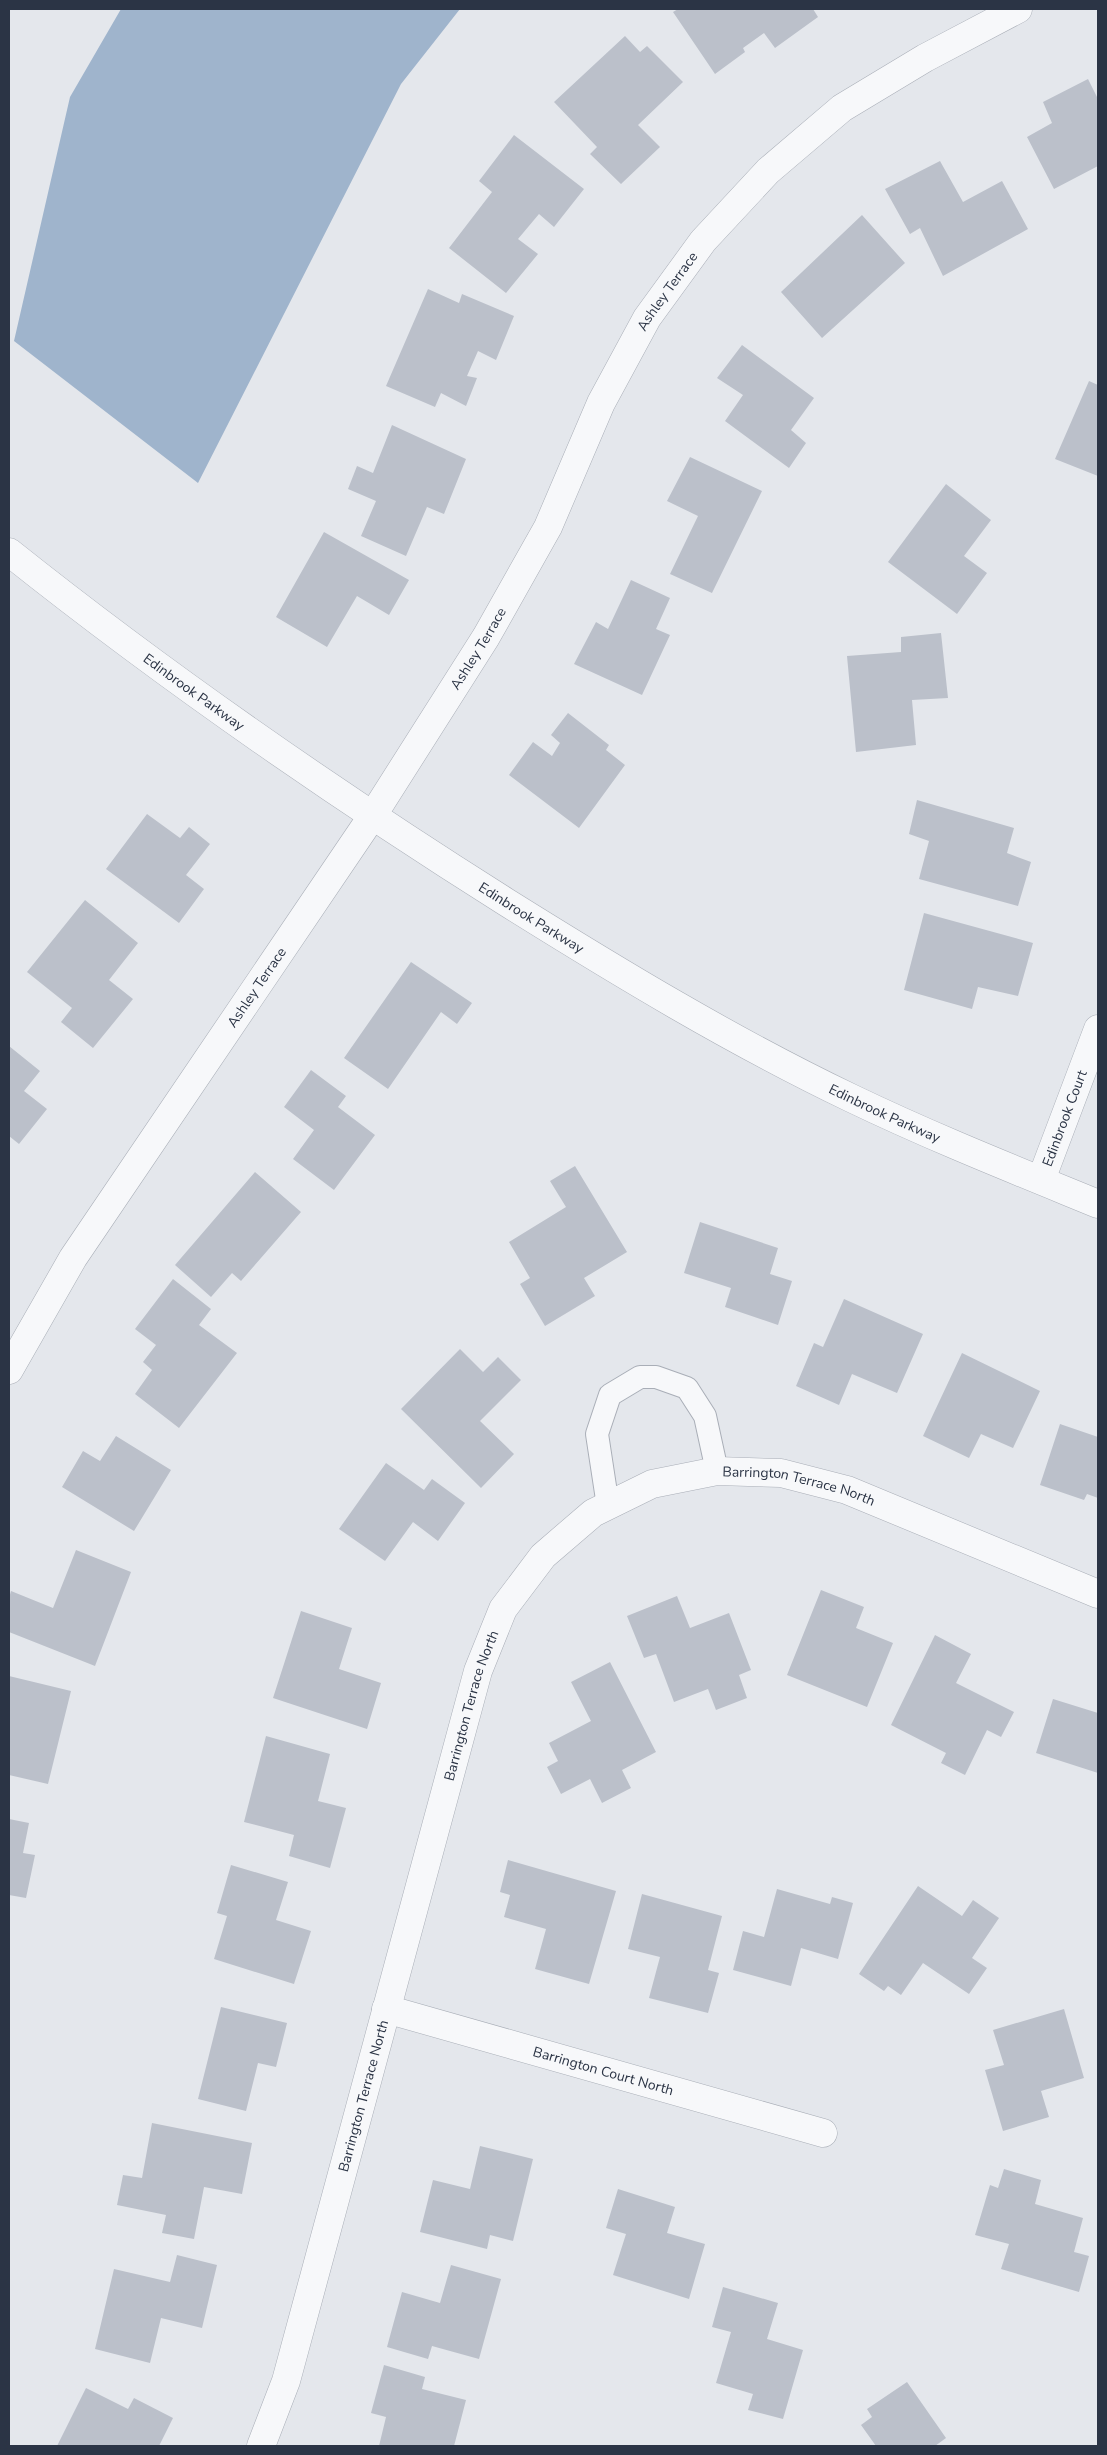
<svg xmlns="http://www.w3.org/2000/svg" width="1107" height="2455" font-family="'Nunito Sans',sans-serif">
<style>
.water{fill:#9fb4cc}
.building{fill:#bbc0ca}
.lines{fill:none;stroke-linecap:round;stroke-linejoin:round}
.service-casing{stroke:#a9aeb7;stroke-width:24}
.minor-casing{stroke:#a9aeb7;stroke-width:29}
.tertiary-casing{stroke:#a9aeb7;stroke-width:29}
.service{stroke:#f7f8fa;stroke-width:22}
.minor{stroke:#f7f8fa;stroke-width:28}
.tertiary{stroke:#f7f8fa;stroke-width:28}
.labels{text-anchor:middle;stroke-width:4.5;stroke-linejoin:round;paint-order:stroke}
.street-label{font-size:14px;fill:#2b3445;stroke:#f4f6f9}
</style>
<rect width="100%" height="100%" fill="#e4e7ec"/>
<path class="water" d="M121,9h339l-59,75 -203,399 -184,-142 56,-244z"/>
<path class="building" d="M678,9h135l5,8 -43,31 -11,-15 -21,15 2,4 -30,22 -42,-62z
M625,36l15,16 7,-6 36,36 -45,43 22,22 -39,37 -31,-30 7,-7 -43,-45z
M1088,79l10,20v67l-44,23 -27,-52 25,-14 -9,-21z
M514,135l70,54 -30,38 -15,-13 -21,25 20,15 -32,39 -57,-45 43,-56 -13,-11z
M940,161l23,41 39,-21 26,48 -85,47 -23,-48 -10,6 -25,-45z
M862,215l43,48 -83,75 -41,-46z
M428,289l31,14 3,-9 52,22 -18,44 -18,-9 -11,25 10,2 -11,28 -25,-13 -6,14 -49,-21z
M742,345l72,53 -23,32 15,13 -17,25 -64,-47 18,-26 -26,-17z
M1089,381l9,4v91l-43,-17z
M392,425l74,34 -22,55 -17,-7 -21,49 -45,-20 15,-35 -28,-12 9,-23 16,7z
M690,457l72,34 -50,102 -42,-19 28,-58 -31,-15z
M946,484l45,36 -27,36 23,17 -30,41 -69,-52z
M324,532l85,48 -20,35 -32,-19 -30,51 -51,-30z
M631,580l39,18 -14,31 14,6 -28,60 -68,-31 22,-42 12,7z
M941,633l7,65 -36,2 4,45 -60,7 -9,-96 54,-4v-15z
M568,713l41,32 -3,5 19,15 -46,63 -70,-53 24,-33 19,14 8,-13 -9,-8z
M917,800l97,28 -7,25 24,9 -13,44 -99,-27 10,-38 -20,-7z
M147,814l33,24 9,-11 21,17 -24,31 18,14 -25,34 -73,-54z
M85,900l53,43 -29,37 24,19 -40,49 -32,-26 11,-14 -45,-36z
M924,913l109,30 -15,53 -40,-9 -6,22 -68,-19z
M411,962l61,41 -15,21 -16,-12 -53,77 -44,-31z
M9,1046l31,25 -16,20 23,18 -28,35 -10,-8z
M311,1070l35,26 -8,11 37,28 -41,55 -41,-31 21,-29 -30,-23z
M575,1166l52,86 -43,26 11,18 -50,30 -25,-42 10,-6 -21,-36 57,-35 -16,-26z
M255,1172l46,40 -60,69 -9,-8 -21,24 -36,-32z
M700,1222l78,26 -8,26 22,7 -14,44 -53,-18 6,-19 -47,-15z
M173,1279l38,30 -12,16 38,28 -58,75 -44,-34 17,-24 -9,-8 13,-17 -21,-16z
M844,1299l79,35 -26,59 -45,-19 -13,31 -43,-19 18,-43 9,4z
M460,1349l23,23 15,-15 23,23 -41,41 34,33 -33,34 -80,-79z
M962,1353l78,38 -27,57 -32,-14 -12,24 -46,-22z
M1060,1424l38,13v61l-11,-4 -3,6 -44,-15z
M116,1436l55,34 -37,61 -72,-44 21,-36 17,10z
M386,1463l38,27 8,-11 33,24 -27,38 -25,-19 -28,39 -46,-32z
M76,1550l55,22 -36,94 -86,-34v-34l2,-7 42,17z
M821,1590l43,17 -8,21 37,15 -26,64 -80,-32z
M677,1596l13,32 39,-15 22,57 -12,5 8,23 -31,12 -8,-21 -34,13 -18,-48 -12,4 -17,-42z
M301,1611l51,17 -13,41 42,14 -14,46 -94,-31z
M935,1635l36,19 -15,29 58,29 -13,25 -14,-7 -22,45 -24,-12 5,-10 -55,-28z
M610,1662l46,90 -34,18 9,18 -29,15 -12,-24 -29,15 -14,-27 11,-6 -9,-18 42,-22 -20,-39z
M9,1676l62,15 -23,93 -39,-9z
M1053,1699l45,14v60l-62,-20z
M266,1736l64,18 -12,47 28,7 -16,60 -41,-12 5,-21 -50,-13z
M9,1819l20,4 -6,30 12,2 -9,43 -17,-3z
M508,1860l108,31 -27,93 -54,-15 11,-40 -42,-12 6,-22 -10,-3z
M231,1865l57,17 -12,38 35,11 -17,53 -80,-25 13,-43 -10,-3z
M918,1886l44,30 11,-16 26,18 -27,40 15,10 -18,26 -46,-31 -22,32 -13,-9 -4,5 -25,-17z
M777,1889l53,15 2,-7 21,6 -15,56 -37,-11 -10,38 -58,-16 10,-39 21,6z
M642,1894l80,22 -14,54 11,3 -11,40 -59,-15 11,-41 -32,-8z
M221,2007l66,16 -11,44 -18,-4 -12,48 -48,-12z
M1064,2009l20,69 -43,13 8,26 -46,14 -18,-61 19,-5 -11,-35z
M152,2123l100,20 -10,51 -38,-7 -10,52 -32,-6 4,-18 -49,-10 6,-30 19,3z
M480,2146l53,13 -20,82 -23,-6 -3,14 -67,-17 13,-52 37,9z
M1004,2169l37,11 -6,24 48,14 -9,34 15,4 -10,36 -78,-23 8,-25 -34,-9 15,-50 8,3z
M618,2189l57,18 -8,26 38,11 -16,55 -76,-24 13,-41 -20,-6z
M177,2255l40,10 -15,63 -41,-10 -11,45 -55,-14 19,-80 56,13z
M451,2265l50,14 -22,80 -47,-13 -4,13 -41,-12 15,-55 38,11z
M723,2287l55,16 -11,36 36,11 -20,69 -35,-9 5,-16 -37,-11 15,-51 -19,-5z
M384,2365l41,12 -3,12 44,11 -12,46h-75l7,-29 -15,-4z
M907,2382l39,56 -11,8h-59l-15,-21 11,-8 -5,-8z
M86,2388l42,21 6,-11 39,20 -14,28h-102z"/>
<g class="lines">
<defs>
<path id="service" d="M608,1506l-11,-72 13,-39 30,-18h16l31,11 18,28 12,55"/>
<g id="minor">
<path id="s1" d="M1041,1180l57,-151"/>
<path id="s2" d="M9,1370l64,-112 300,-443 113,-178 62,-110 53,-124 46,-85 56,-77 65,-70 74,-63 83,-50 93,-49"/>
<path id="s3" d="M386,2009l437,124"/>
<path id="s4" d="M261,2446l25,-65 192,-710 25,-62 40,-53 50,-43 59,-29 65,-13 64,2 66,17 251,104"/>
</g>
<g id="tertiary">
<path id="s5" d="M9,552c158,126 326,242 497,350 112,70 226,139 345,196 81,39 164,72 247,106"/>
</g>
</defs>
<use href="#service" class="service-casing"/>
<use href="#minor" class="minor-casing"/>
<use href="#tertiary" class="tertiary-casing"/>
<use href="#service" class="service"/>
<use href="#minor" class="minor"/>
<use href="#tertiary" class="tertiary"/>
</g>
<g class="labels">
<g class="street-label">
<text dy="5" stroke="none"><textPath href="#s2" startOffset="1266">Ashley Terrace</textPath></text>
<text dy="5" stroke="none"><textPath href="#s2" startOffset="861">Ashley Terrace</textPath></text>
<text dy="5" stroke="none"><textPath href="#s5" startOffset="232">Edinbrook Parkway</textPath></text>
<text dy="5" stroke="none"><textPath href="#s5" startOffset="638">Edinbrook Parkway</textPath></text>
<text dy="5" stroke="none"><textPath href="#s2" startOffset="456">Ashley Terrace</textPath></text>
<text dy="5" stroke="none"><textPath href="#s5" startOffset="1042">Edinbrook Parkway</textPath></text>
<text dy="5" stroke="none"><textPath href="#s1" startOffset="66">Edinbrook Court</textPath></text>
<text dy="5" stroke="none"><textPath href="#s4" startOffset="1220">Barrington Terrace North</textPath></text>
<text dy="5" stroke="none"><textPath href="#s4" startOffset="770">Barrington Terrace North</textPath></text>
<text dy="5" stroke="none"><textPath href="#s3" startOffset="226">Barrington Court North</textPath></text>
<text dy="5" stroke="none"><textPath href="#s4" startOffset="365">Barrington Terrace North</textPath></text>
</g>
</g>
<rect width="1107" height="2455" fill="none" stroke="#2b3445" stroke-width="20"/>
</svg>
